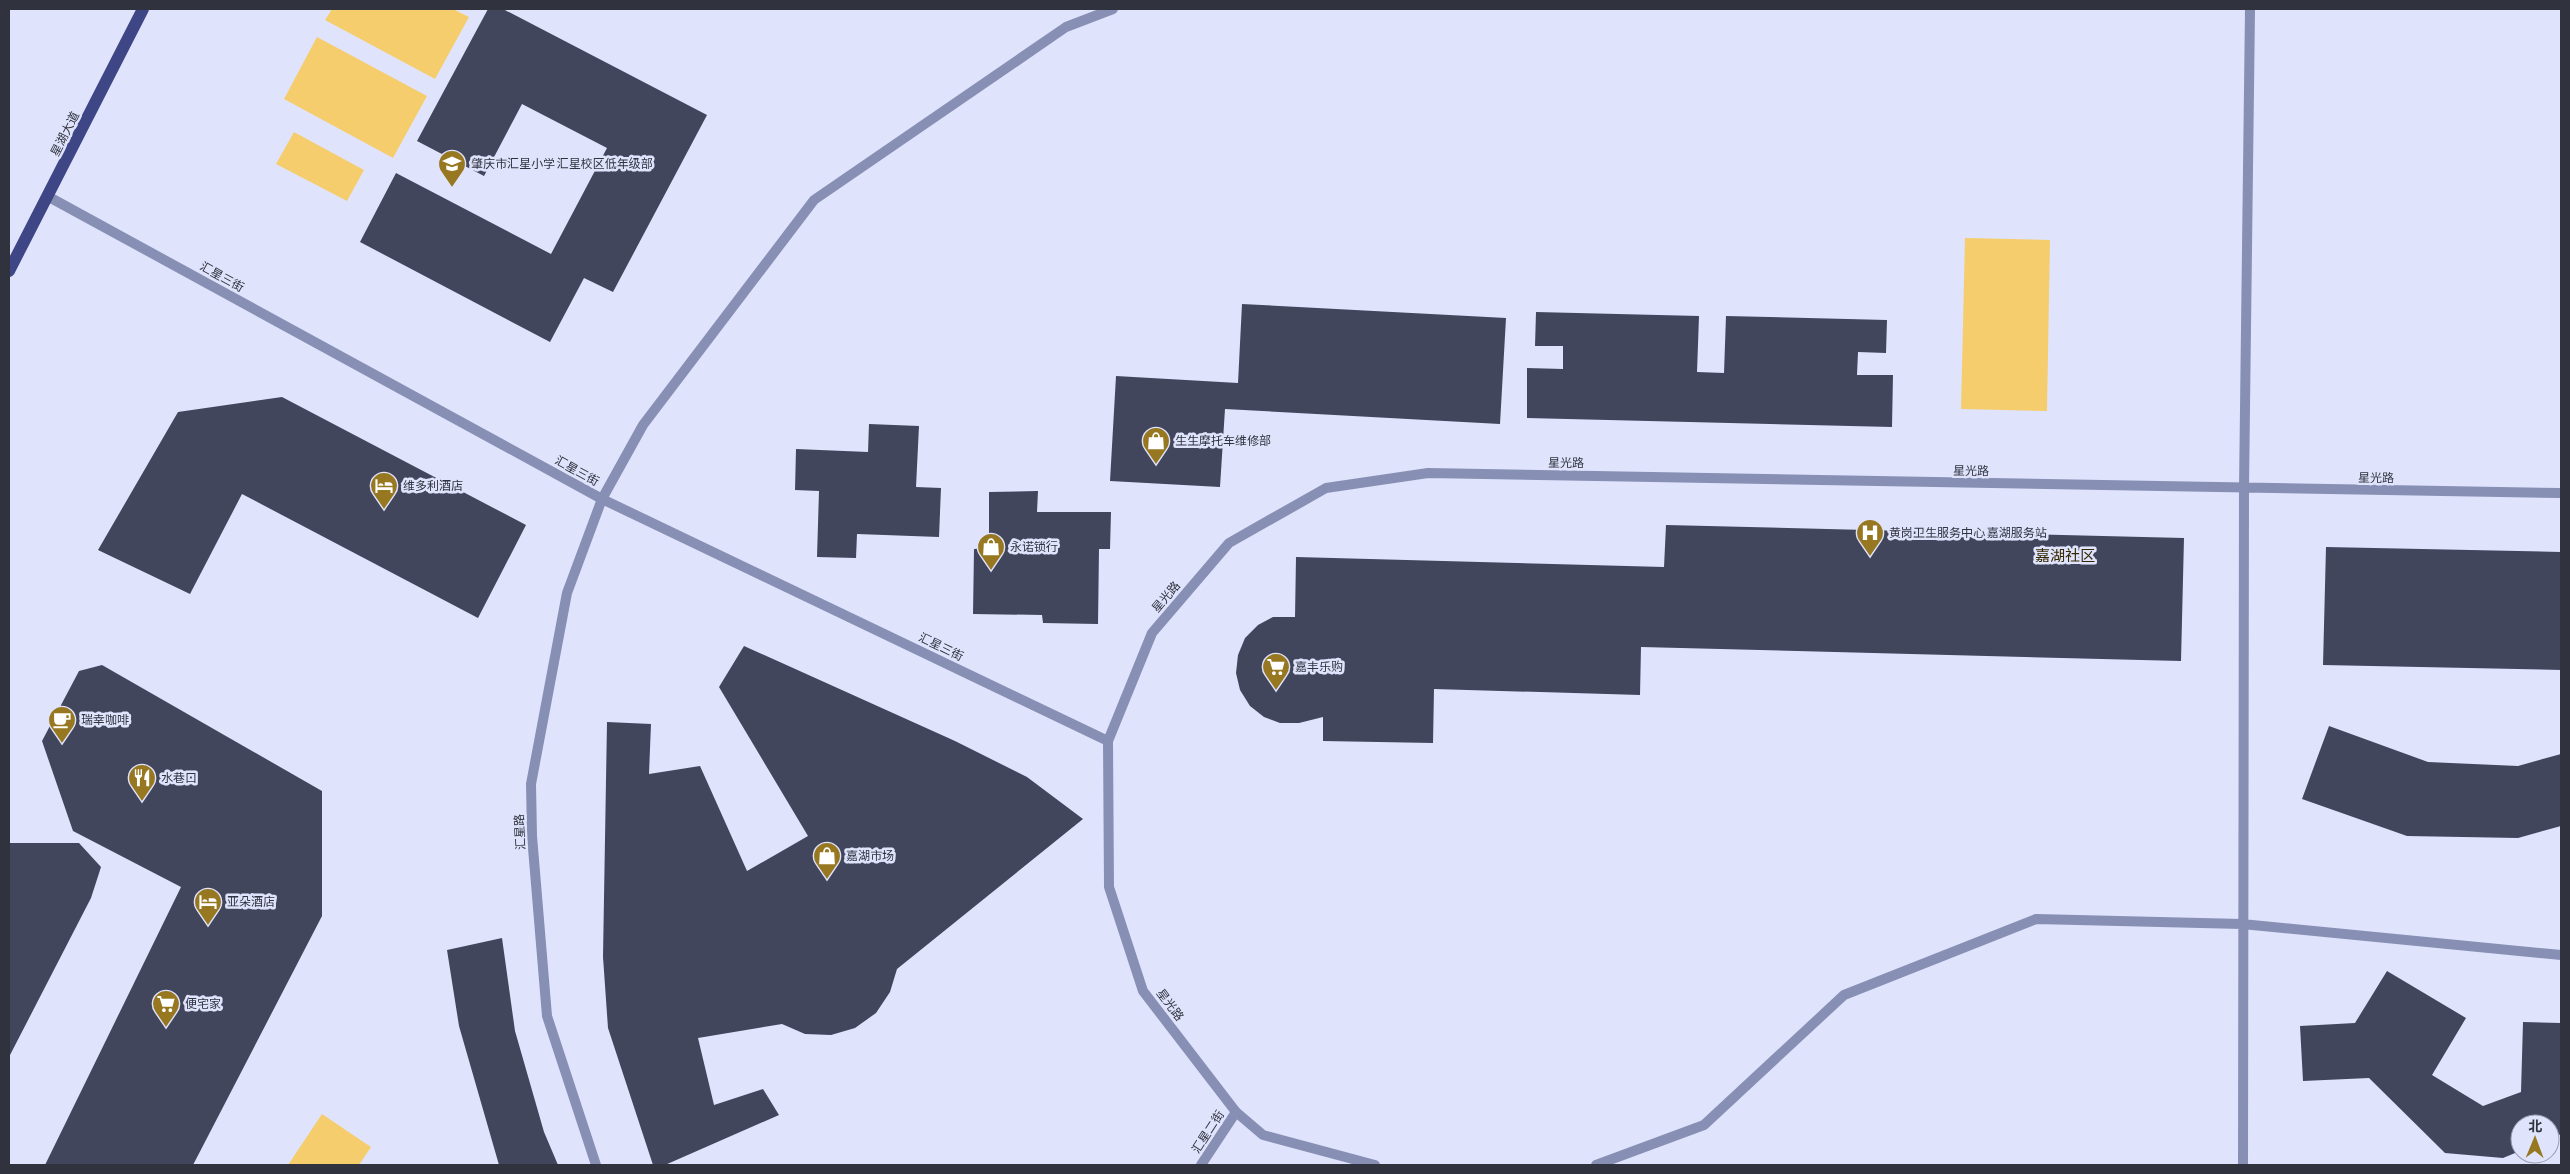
<svg xmlns="http://www.w3.org/2000/svg" width="2570" height="1174" font-family="'Asap Condensed','Noto Sans SC',sans-serif">
<style>
.green{fill:#f6cd6d}
.building{fill:#41465d}
.lines{fill:none;stroke-linecap:round;stroke-linejoin:round}
.service{stroke:#878fb4;stroke-width:10}
.minor{stroke:#878fb4;stroke-width:10}
.primary{stroke:#3f4686;stroke-width:12}
.labels{text-anchor:middle;stroke-width:5;stroke-linejoin:round;paint-order:stroke}
.street-label{font-size:12px;fill:#30323e;stroke:#dfe4fc}
.poi-label{font-size:12px;fill:#30323e;stroke:#dfe4fc;text-anchor:start}
.quarter-label{font-size:15px;fill:#362700;stroke:#dfe4fc}
</style>
<rect width="100%" height="100%" fill="#dfe4fc"/>
<path class="green" d="M332,9h121l16,8 -34,62 -110,-59z
M317,37l110,59 -34,62 -109,-59z
M294,132l70,38 -17,31 -71,-37z
M1965,238l85,2 -3,171 -86,-2z
M322,1114l49,33 -12,18h-71z"/>
<path class="building" d="M488,9h15l204,106 -94,177 -29,-14 -34,64 -190,-100 36,-69 155,81 56,-106 -85,-44 -38,72 -67,-35z
M1242,304l264,14 -6,106 -275,-15 -5,78 -110,-6 6,-105 122,7z
M1536,312l163,4 -2,56 27,1 2,-57 161,4 -1,33 -28,-1 -1,23h36l-1,52 -365,-9v-50l36,1v-23h-28z
M282,397l244,128 -48,93 -236,-124 -52,100 -92,-44 80,-138z
M869,424l50,2 -3,61 25,1 -2,49 -82,-3 -1,24 -39,-1 2,-66 -24,-1 1,-41 72,3z
M1038,491l-1,21h74l-1,37h-11l-1,75 -55,-1 -1,-8 -69,-1 1,-65 15,-1v-56z
M1666,525l518,13 -3,123 -540,-14 -1,48 -206,-6 -1,54 -110,-2v-24l-24,6h-19l-16,-6 -14,-11 -10,-16 -4,-17 2,-18 7,-17 13,-13 15,-8h22l1,-60 368,10z
M2326,547l235,5v118l-238,-5z
M744,646l211,95 72,36 56,42 -186,150 -7,23 -14,21 -21,15 -24,7 -26,-1 -23,-10 -84,14 16,67 49,-16 16,26 -114,50h-12l-45,-137 -5,-71 4,-235 44,2 -2,50 51,-8 47,105 61,-35 -89,-149z
M102,665l220,126v125l-129,249h-148l136,-278 -108,-56 -31,-90 37,-70z
M2329,726l99,36 90,4 43,-12v72l-43,12 -111,-2 -105,-37z
M9,843h70l22,24 -10,31 -82,159z
M502,938l13,93 29,101 14,33h-59l-40,-139 -12,-76z
M2387,971l79,47 -34,57 51,31 38,-14 2,-70 38,1v111l-11,5v-15h-30v27l-17,7 -58,-5 -76,-75 -66,3 -3,-55 55,-3z"/>
<g class="lines">
<path class="service" d="M1236,1112l27,23 112,30
M1596,1165l108,-40 140,-130 192,-76 206,5 319,31
M2243,1165l1,-676"/>
<path class="minor" d="M49,197l553,302 506,242
M2244,489l6,-480
M596,1165l-49,-149 -15,-180 -1,-52 36,-191 35,-94 41,-74 171,-225 252,-173 47,-18
M1201,1165l35,-53 -93,-121 -34,-104 -1,-146 44,-108 77,-90 97,-55 102,-15 1133,20"/>
<path class="primary" d="M9,271l134,-262"/>
</g>
<defs>
<symbol id="school-pin" viewBox="-11 -11 22 30"><path d="M0 17L-7.5 6A9.5 9.5 0 1 1 7.5 6Z" fill="#977720" stroke="#dfe4fc"/><path d="M0-5L7-2L0 1L-7-2ZM-4 1L0 2.5L4 1V4Q0 6-4 4Z" fill="#fff"/></symbol>
<symbol id="shop-pin" viewBox="-11 -11 22 30"><path d="M0 17L-7.5 6A9.5 9.5 0 1 1 7.5 6Z" fill="#977720" stroke="#dfe4fc"/><path d="M-5-2.5h2.3a2.7 3.5 0 0 1 5.4 0H5L5.5 6h-11ZM-1.5-2.5h3a1.5 2.3 0 0 0-3 0Z" fill="#fff"/></symbol>
<symbol id="hotel-pin" viewBox="-11 -11 22 30"><path d="M0 17L-7.5 6A9.5 9.5 0 1 1 7.5 6Z" fill="#977720" stroke="#dfe4fc"/><path d="M-6-4.5h1.5V1H6V5H4.5V3h-9V5H-6ZM-4 0a1.8 1.8 0 1 1 3.6 0ZM.5 0V-2.5h3Q6-2.5 6 0Z" fill="#fff"/></symbol>
<symbol id="hospital-pin" viewBox="-11 -11 22 30"><path d="M0 17L-7.5 6A9.5 9.5 0 1 1 7.5 6Z" fill="#977720" stroke="#dfe4fc"/><path d="M-5-5h3v3.5h4V-5h3V5h-3V1.5h-4V5h-3Z" fill="#fff"/></symbol>
<symbol id="supermarket-pin" viewBox="-11 -11 22 30"><path d="M0 17L-7.5 6A9.5 9.5 0 1 1 7.5 6Z" fill="#977720" stroke="#dfe4fc"/><path d="M-6-5.5h2.5l.6 2H6L4.5 2H-2.5L-4.4-4H-6ZM-1.5 3.2a1.3 1.3 0 1 0 .1 0ZM3 3.2a1.3 1.3 0 1 0 .1 0Z" fill="#fff"/></symbol>
<symbol id="cafe-pin" viewBox="-11 -11 22 30"><path d="M0 17L-7.5 6A9.5 9.5 0 1 1 7.5 6Z" fill="#977720" stroke="#dfe4fc"/><path d="M-5.5-4.5H6V0H3Q3 3.5 0 3.5H-2.5Q-5.5 3.5-5.5 0ZM3-3.2v2h1.7v-2ZM-6 4.5H4V6H-6Z" fill="#fff"/></symbol>
<symbol id="restaurant-pin" viewBox="-11 -11 22 30"><path d="M0 17L-7.5 6A9.5 9.5 0 1 1 7.5 6Z" fill="#977720" stroke="#dfe4fc"/><path d="M-5-6h1v4h1v-4h1v4h1v-4h1v5L-1.5 .5V6h-2V.5L-5-1ZM5-6V6H3V1.5H1.5Q1.5-4 5-6Z" fill="#fff"/></symbol>
</defs>
<g fill-rule="evenodd">
<use href="#school-pin" x="436" y="148" width="32" height="43"/>
<use href="#shop-pin" x="1140" y="425" width="32" height="43"/>
<use href="#hotel-pin" x="368" y="470" width="32" height="43"/>
<use href="#hospital-pin" x="1854" y="517" width="32" height="43"/>
<use href="#shop-pin" x="975" y="531" width="32" height="43"/>
<use href="#supermarket-pin" x="1260" y="651" width="32" height="43"/>
<use href="#cafe-pin" x="46" y="704" width="32" height="43"/>
<use href="#restaurant-pin" x="126" y="762" width="32" height="43"/>
<use href="#shop-pin" x="811" y="840" width="32" height="43"/>
<use href="#hotel-pin" x="192" y="886" width="32" height="43"/>
<use href="#supermarket-pin" x="150" y="988" width="32" height="43"/>
</g>
<g class="labels">
<g class="street-label">
<text transform="translate(65 134) rotate(-63)" y="4">星湖大道</text>
<text transform="translate(222 277) rotate(29)" y="4">汇星三街</text>
<text transform="translate(1566 463) rotate(1)" y="4">星光路</text>
<text transform="translate(577 471) rotate(29)" y="4">汇星三街</text>
<text transform="translate(1971 471) rotate(1)" y="4">星光路</text>
<text transform="translate(2376 478) rotate(1)" y="4">星光路</text>
<text transform="translate(1166 597) rotate(-50)" y="4">星光路</text>
<text transform="translate(941 647) rotate(26)" y="4">汇星三街</text>
<text transform="translate(520 832) rotate(-93)" y="4">汇星路</text>
<text transform="translate(1170 1005) rotate(53)" y="4">星光路</text>
<text transform="translate(1208 1132) rotate(-57)" y="4">汇星二街</text>
</g>
<g class="poi-label">
<text x="471" y="168">肇庆市汇星小学 汇星校区低年级部</text>
<text x="1175" y="445">生生摩托车维修部</text>
<text x="403" y="490">维多利酒店</text>
<text x="1889" y="537">黄岗卫生服务中心 嘉湖服务站</text>
<text x="1010" y="551">永诺锁行</text>
<text x="1295" y="671">嘉丰乐购</text>
<text x="81" y="724">瑞幸咖啡</text>
<text x="161" y="782">水巷口</text>
<text x="846" y="860">嘉湖市场</text>
<text x="227" y="906">亚朵酒店</text>
<text x="185" y="1008">便宅家</text>
</g>
<g class="quarter-label">
<text x="2065" y="561">嘉湖社区</text>
</g>
</g>
<rect width="2570" height="1174" fill="none" stroke="#30323e" stroke-width="20"/>
<g transform="translate(2535 1139) rotate(1)"><circle r="24" fill="#dfe4fc" stroke="#999db0"/>
<path d="M0-4L9 19L0 12L-9 19Z" fill="#977720"/>
<text y="-8" font-size="14" font-weight="bold" text-anchor="middle" fill="#30323e">北</text>
</g>
</svg>
